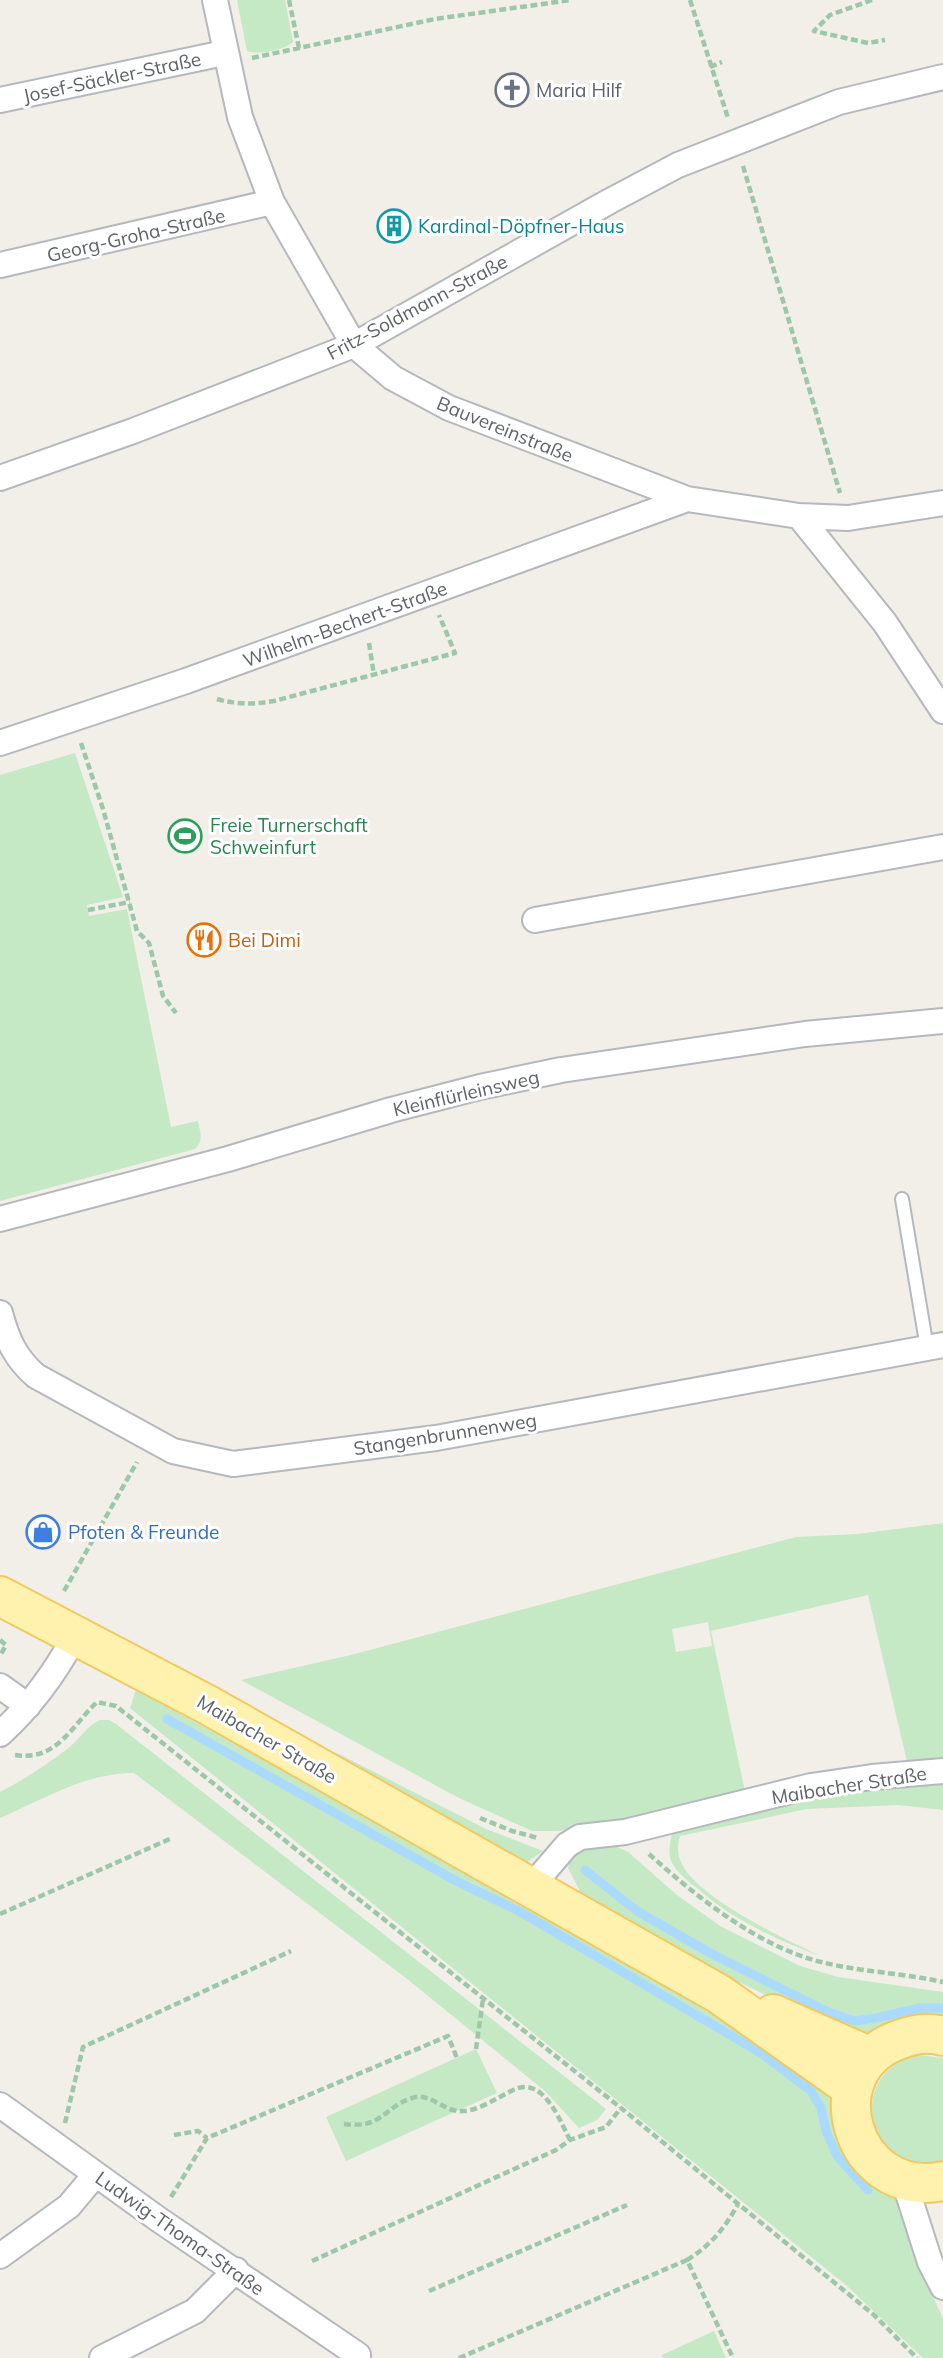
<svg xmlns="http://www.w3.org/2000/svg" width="943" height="2358" font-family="Mulish,sans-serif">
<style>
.green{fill:#c5e8c5;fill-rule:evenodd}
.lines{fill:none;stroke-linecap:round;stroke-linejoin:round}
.stream{stroke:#aadaff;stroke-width:9}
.service-casing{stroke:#b5b8bc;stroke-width:16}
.minor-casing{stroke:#b5b8bc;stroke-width:28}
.primary-casing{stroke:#f2c960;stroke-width:42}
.path{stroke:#9cc7a9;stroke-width:4.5;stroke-dasharray:7 3.5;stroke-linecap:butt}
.service{stroke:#fff;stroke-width:12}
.minor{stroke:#fff;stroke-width:24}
.primary{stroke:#fff2af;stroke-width:38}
.labels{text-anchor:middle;stroke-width:6;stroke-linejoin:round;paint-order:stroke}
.street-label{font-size:19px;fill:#5f6368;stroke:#fff}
.worship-label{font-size:19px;fill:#5b616d;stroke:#fff;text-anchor:start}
.culture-label{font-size:19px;fill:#0d838f;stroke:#fff;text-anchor:start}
.leisure-label{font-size:19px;fill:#27864d;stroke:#fff;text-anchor:start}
.food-label{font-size:19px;fill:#c56008;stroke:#fff;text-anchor:start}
.shop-label{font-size:19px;fill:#366cbe;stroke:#fff;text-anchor:start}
</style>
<rect width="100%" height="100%" fill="#f1efe8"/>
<path class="green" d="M237,0h48l8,42c-9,8 -34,13 -46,9z
M75,753l48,144 -36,8 2,11 38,-7 44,218 27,-6c2,11 6,20 -3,28l-195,52v-426z
M943,1523v240l-35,3 -40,-171 -157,36 35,165 -127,28 -61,7h-26l-73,-33 -218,-118 110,-25 445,-118 61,-3zM708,1622l4,24 -36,6 -4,-23z
M136,1690l254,138 277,155 159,101 72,116 18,58 27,61v39h-20l-77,-73 -716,-577z
M100,1720h9l7,4 490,385 -9,11 -18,8 -34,-37 -139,-113 -272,-205c-49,0 -90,26 -134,45v-26c25,-13 48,-28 71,-46 10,-9 16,-20 29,-26z
M335,1752l151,77 57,22 -17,12 -130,-70z
M943,1783v27l-45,-5 -91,4 -127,27c-3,10 -3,17 1,26 14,35 104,77 139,94 -45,-17 -87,-36 -123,-68 -8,-6 -18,-14 -23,-22 -8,-11 -4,-26 0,-37l130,-30 66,-11z
M613,1845l15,7 49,43 43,31 80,40 38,11 105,15v30l-54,5 -20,5h-18l-48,-19 -81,-39 -89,-52 -50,-25 -15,-29c6,-23 24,-22 45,-23z
M476,2049l21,44 -151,68 -20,-44z
M919,2055l24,3v102c-75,20 -102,-88 -24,-105z
M714,2331l12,27h-63l-1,-3z"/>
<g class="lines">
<path class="stream" d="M167,1719l289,162 61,29 244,143 50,38 10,17 5,23 11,25 31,34
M585,1870l52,41 75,43 114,57 28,10 22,-3 44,-10h23"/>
<defs>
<path id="service" d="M902,1199l25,149"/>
<path id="minor" d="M215,0l25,117 32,85 82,143 39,33 56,30 238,91 112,17 49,2 95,-15
M0,100l224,-47
M0,265l272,-63
M0,478l133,-47 221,-86 256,-144 68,-36 161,-63 104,-25
M799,516l86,107 58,88
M0,743l186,-62 501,-182
M535,920l408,-73
M0,1219l228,-60 163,-49 89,-23 81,-17 244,-36 138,-13
M0,1313c7,26 15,45 36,63l137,75 60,13 203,-26 507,-93
M0,1686l28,20
M0,1734c31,-28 55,-61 75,-98
M530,1888l37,-43 13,-8 45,-5 186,-46 61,-9 71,-6
M0,2105l158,114 200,136v3
M904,2181l26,81 13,25
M0,2256l69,-50 26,-31
M102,2358l93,-47 41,-41"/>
<path id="primary" d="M0,1596l208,109 511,289 134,95
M773,2014l98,43
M943,2036c-14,-4 -29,-2 -42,3 -88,29 -51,161 42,142"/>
</defs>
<use href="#service" class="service-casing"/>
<use href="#minor" class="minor-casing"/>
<use href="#primary" class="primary-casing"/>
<path class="path" d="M289,0l10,48
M690,0l38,118
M872,0l-42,15 -16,16 54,12 17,-3
M252,58l183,-39 136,-19
M710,67l12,-5
M743,166l97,327
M369,643l5,32
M217,699c20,6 37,5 57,2l181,-48 -16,-38
M81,743l22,66 34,122 12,12 14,53 13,17
M88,910l42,-8
M64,1591l73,-129
M0,1640l6,5 -6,11
M15,1755c42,6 55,-27 82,-53l19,4 505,402 253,207 43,43
M480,1818l32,13 26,7
M649,1854c48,43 108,92 172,108 40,10 82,11 122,20
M0,1914l172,-76
M476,2049l7,-50
M65,2123l18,-76 208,-96
M344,2124c39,5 38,-16 68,-26 17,-7 33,15 50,13 12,0 25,-7 36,-13 8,-4 19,-12 29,-11 22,3 34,36 43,53
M174,2135l24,-4 9,7
M171,2197l36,-59 241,-102 9,22
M687,2260c24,-15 38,-32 51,-56
M312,2261l244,-111 14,-10 36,-13 15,-19
M429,2291l198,-86
M459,2358l228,-98 46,98"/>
<use href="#service" class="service"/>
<use href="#minor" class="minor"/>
<use href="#primary" class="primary"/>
</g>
<defs>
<symbol id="church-ring" viewBox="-11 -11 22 22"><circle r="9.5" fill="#fff" stroke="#6b7280" stroke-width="1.5"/><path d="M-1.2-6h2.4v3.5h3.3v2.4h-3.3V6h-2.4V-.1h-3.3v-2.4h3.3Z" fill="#6b7280"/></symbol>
<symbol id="building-ring" viewBox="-11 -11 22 22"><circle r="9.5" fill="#fff" stroke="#0f9aa8" stroke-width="1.5"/><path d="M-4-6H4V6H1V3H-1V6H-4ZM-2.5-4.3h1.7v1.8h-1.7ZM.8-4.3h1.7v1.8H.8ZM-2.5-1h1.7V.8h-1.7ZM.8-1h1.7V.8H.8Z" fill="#0f9aa8"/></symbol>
<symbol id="stadium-ring" viewBox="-11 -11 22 22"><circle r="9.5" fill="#fff" stroke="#2e9e5b" stroke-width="1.5"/><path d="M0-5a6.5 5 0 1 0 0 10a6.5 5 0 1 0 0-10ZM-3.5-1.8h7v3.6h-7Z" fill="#2e9e5b"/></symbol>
<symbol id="restaurant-ring" viewBox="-11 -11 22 22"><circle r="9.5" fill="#fff" stroke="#e8710a" stroke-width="1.5"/><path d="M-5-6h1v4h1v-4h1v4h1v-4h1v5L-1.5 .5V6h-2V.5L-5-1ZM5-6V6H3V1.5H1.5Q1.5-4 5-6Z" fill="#e8710a"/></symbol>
<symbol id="shop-ring" viewBox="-11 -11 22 22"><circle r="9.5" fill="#fff" stroke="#3f7fe0" stroke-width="1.5"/><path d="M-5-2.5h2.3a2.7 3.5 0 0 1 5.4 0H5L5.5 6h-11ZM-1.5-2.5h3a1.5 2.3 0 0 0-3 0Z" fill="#3f7fe0"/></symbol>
</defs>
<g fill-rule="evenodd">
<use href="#church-ring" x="493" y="71" width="38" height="38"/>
<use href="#building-ring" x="375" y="207" width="38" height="38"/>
<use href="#stadium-ring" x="166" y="817" width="38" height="38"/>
<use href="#restaurant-ring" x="185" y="921" width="38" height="38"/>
<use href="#shop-ring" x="24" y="1513" width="38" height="38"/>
</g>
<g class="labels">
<g class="street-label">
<text transform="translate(112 77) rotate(-12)" y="7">Josef-Säckler-Straße</text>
<text transform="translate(136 235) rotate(-13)" y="7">Georg-Groha-Straße</text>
<text transform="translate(417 307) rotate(-28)" y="7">Fritz-Soldmann-Straße</text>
<text transform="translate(505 429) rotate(22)" y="7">Bauvereinstraße</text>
<text transform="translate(345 624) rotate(-20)" y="7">Wilhelm-Bechert-Straße</text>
<text transform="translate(466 1093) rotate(-13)" y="7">Kleinflürleinsweg</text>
<text transform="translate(445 1434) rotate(-9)" y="7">Stangenbrunnenweg</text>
<text transform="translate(267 1739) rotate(30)" y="7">Maibacher Straße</text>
<text transform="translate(849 1785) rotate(-9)" y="7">Maibacher Straße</text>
<text transform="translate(180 2233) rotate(35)" y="7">Ludwig-Thoma-Straße</text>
</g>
<g class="worship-label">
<text x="536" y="97">Maria Hilf</text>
</g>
<g class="culture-label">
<text x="418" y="233">Kardinal-Döpfner-Haus</text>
</g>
<g class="leisure-label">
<text x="210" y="832">Freie Turnerschaft<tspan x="210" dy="22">Schweinfurt</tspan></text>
</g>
<g class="food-label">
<text x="228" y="947">Bei Dimi</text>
</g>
<g class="shop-label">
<text x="68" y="1539">Pfoten &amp; Freunde</text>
</g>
</g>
</svg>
